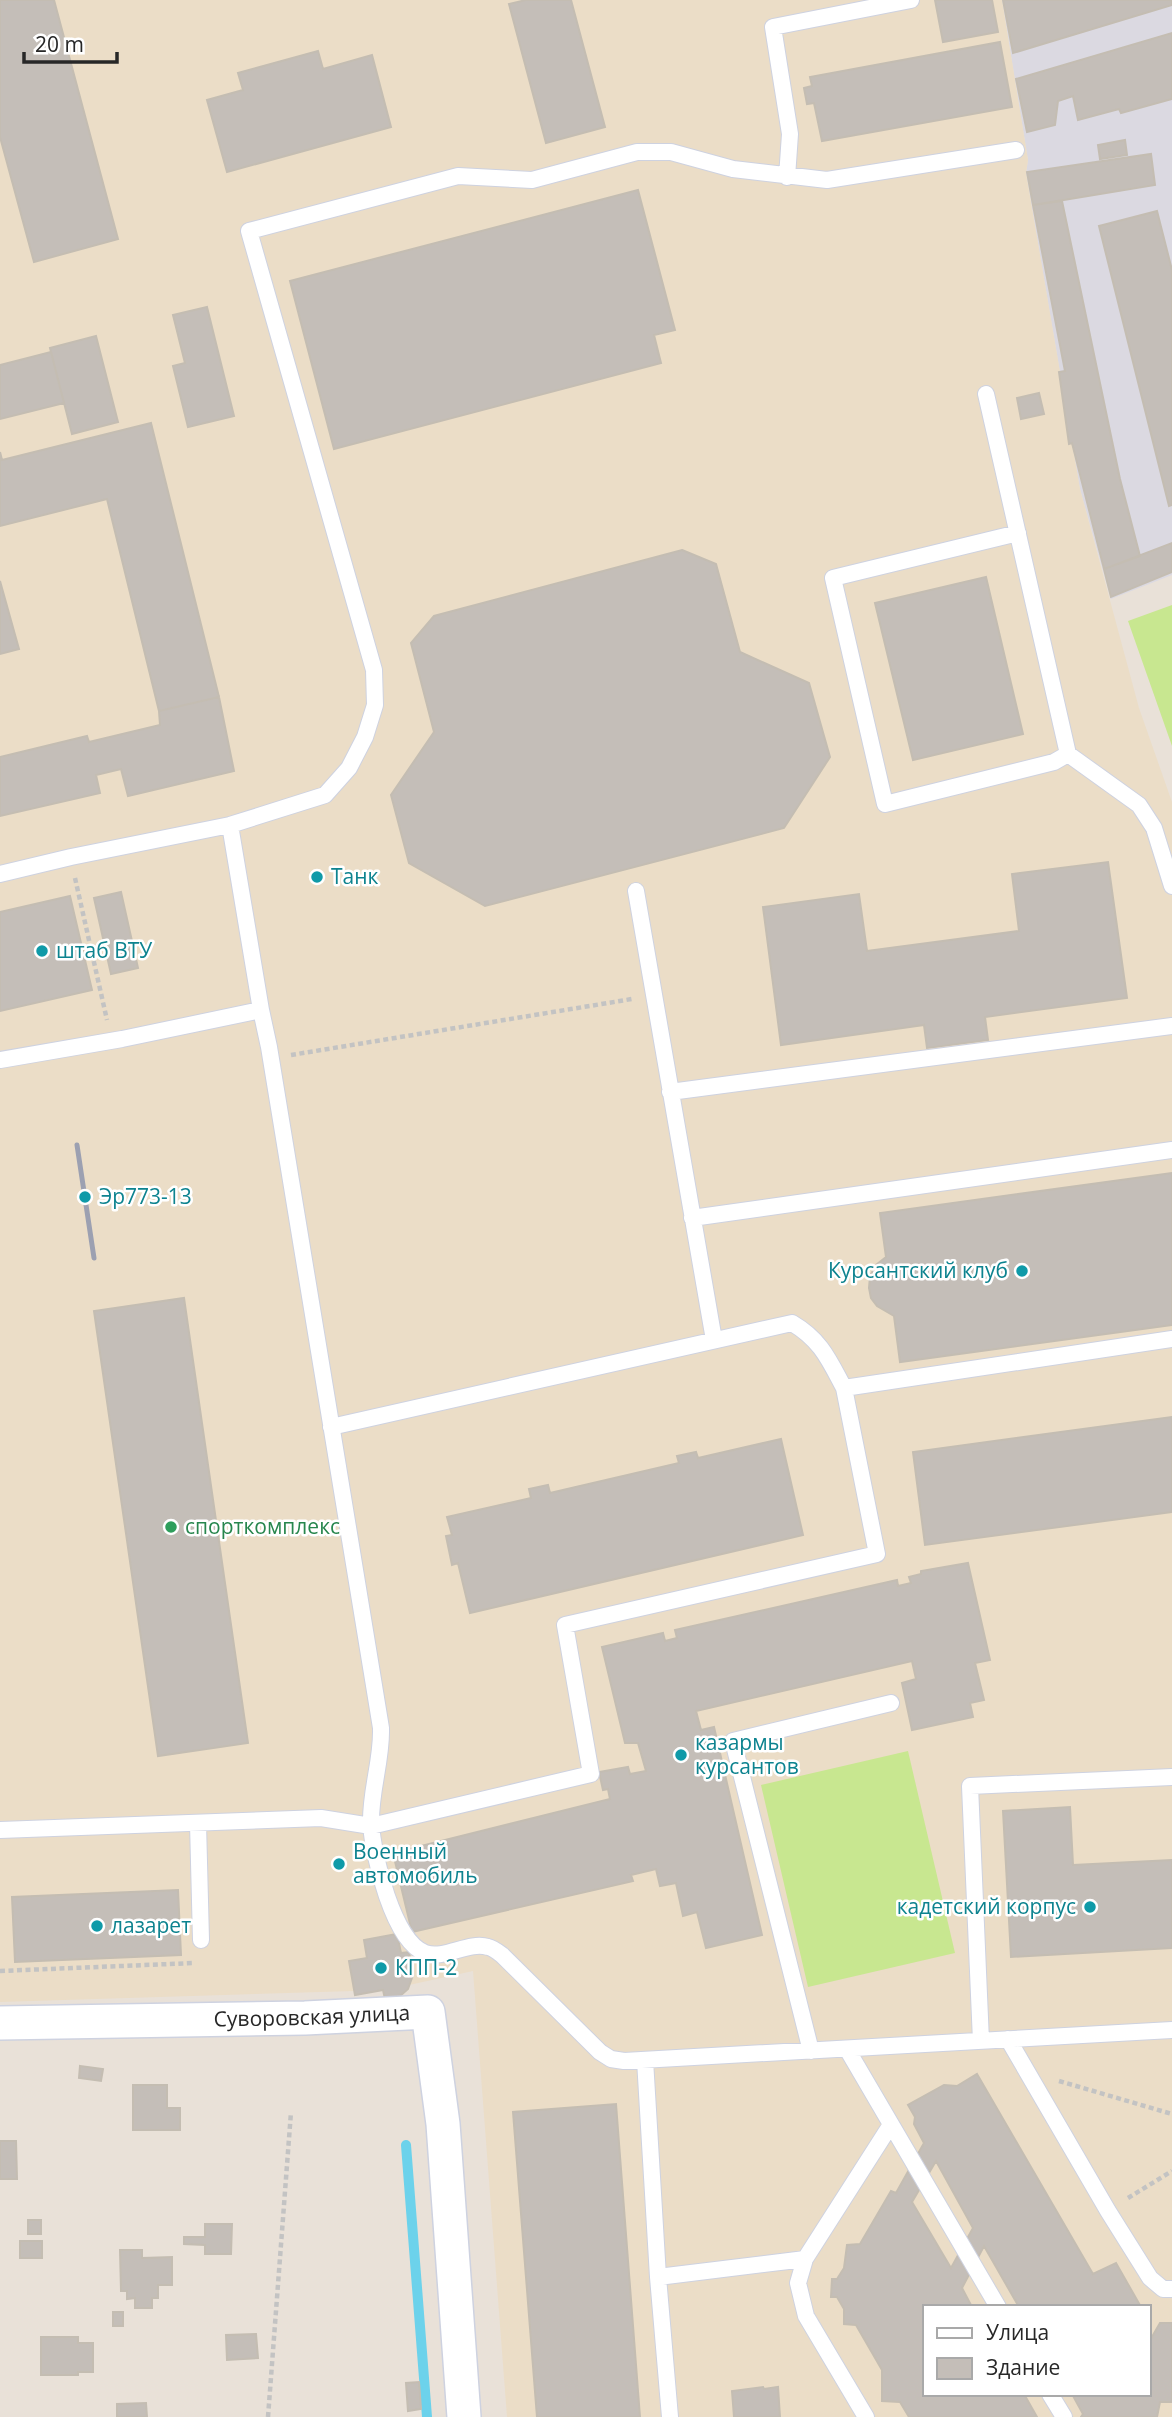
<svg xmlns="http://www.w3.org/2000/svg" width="1172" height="2417" font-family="'Open Sans',sans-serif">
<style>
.industrial{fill:#dbd9e1}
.education{fill:#ebddc7;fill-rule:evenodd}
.pitch{fill:#c8e790}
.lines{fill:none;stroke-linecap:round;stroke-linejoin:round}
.stream{stroke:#6cd2eb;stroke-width:10}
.building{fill:#c4beb8;stroke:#c4bdb2;stroke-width:2;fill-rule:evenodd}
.lane-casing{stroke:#ced2e0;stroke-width:18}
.street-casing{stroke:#ced2e0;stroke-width:36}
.path{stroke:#c3c3c3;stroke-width:4.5;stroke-dasharray:5 3.5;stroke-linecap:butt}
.lane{stroke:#fff;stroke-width:16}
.street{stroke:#fff;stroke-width:33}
.rail{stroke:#9ca0b1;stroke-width:5}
.culture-dot{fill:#0f9aa8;stroke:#fff;stroke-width:2.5}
.leisure-dot{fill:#2e9e5b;stroke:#fff;stroke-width:2.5}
.labels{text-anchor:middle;stroke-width:5;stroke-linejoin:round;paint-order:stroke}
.culture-label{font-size:21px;fill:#0d838f;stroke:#fff;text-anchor:start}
.leisure-label{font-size:21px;fill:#27864d;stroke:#fff;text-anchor:start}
.street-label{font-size:21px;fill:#272727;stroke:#fff}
</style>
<rect width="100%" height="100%" fill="#e9e1d8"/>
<path class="industrial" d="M1002,0h170v575l-61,24 -31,-110 -54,-316 2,-13z"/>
<path class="education" d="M0,0h1002l26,160 -2,13 54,316 59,219 33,94v1615h-665l-34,-446 -64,14 -24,14 -2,-9 -28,5 -1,-4 -354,11zM925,2307h224v87h-224z"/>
<path class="pitch" d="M1172,605v141l-44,-125z
M908,1751l47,202 -147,34 -47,-202z"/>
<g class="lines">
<path class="stream" d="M406,2145l21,272"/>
</g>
<path class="building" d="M0,0h54l64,239 -84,23 -34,-125z
M526,0h45l34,127 -59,16 -37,-139z
M935,0h57l6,32 -55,10z
M1003,0h169v5l-159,48z
M1172,33v66l-51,14 -2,-4 -41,11 -5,-24 -15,5 -3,24 -28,7 -11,-53z
M1000,42l12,65 -190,34 -8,-38 -7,1 -3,-16 8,-2 -2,-9z
M318,51l5,18 49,-14 19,72 -164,45 -20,-72 36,-10 -5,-17z
M1125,140l2,15 -27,4 -2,-14z
M1151,154l4,31 -122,20 -6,-33z
M638,190l37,140 -21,5 7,28 -327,86 -44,-168z
M1062,201l58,278 20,77 -36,13 -32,-126 -3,1 -10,-72 6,-1 -32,-166z
M1157,211l15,59v235l-3,1 -70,-280z
M207,307l27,109 -46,11 -15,-61 12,-3 -12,-48z
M96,336l22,86 -46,12 -22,-86z
M51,352l13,51 -64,16v-54z
M1039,393l5,21 -23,5 -4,-21z
M151,423l68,274 -60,14 -52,-212 -107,27v-74l2,8z
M1172,543v29l-61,25 -7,-28z
M682,550l34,14 24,88 69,31 21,74 -46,71 -299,78 -76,-43 -18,-68 43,-63 -23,-89 23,-27z
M986,577l37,157 -110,26 -38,-157z
M0,581l19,68 -19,5z
M219,697l15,74 -106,25 -7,-27 -25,6 4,18 -100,23v-59l87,-21 2,6 71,-17 -1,-14z
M1108,862l19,136 -142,19 3,23 -61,8 -3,-23 -143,20 -18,-138 96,-13 8,57 152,-20 -7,-57z
M121,892l17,76 -27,6 -17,-76z
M70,896l22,94 -92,21v-99z
M1172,1173v152l-272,37 -6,-46 -17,-10 -6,-8 -2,-10 1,-12 6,-11 10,-8 -6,-44z
M184,1298l64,445 -90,13 -64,-445z
M1172,1417v95l-247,33 -12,-93z
M781,1439l22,96 -333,78 -12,-50 -6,2 -6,-29 6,-1 -5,-18 84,-19 -2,-9 19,-4 2,8 129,-30 -2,-7 19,-4 2,6z
M968,1563l22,97 -15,3 9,37 -14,3 3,14 -61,13 -10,-47 14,-4 -4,-18 -216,50 5,19 13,-3 48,208 -56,13 -9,-36 -14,4 -7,-33 -16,3 -4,-17 -25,6 2,6 -221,51 -19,-79 217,-54 -2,-10 -5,1 -4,-18 29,-5 2,7 16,-3 -8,-28h-13l-23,-96 61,-14 2,8 12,-3 -2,-8 222,-50 1,6 13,-3 -2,-6 12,-3v-3z
M1070,1807l3,58 99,-5v88l-161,9 -8,-146z
M178,1890l3,65 -166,7 -3,-65z
M397,1934l4,19 8,-1 4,23 -5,14 -8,7 -15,3 -2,-9 -28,5 -6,-34 18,-3 -3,-18z
M80,2066l23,3 -2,12 -22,-3z
M977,2074l116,200 23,-11 25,44h-122l-35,-61 -22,42 10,19h-47v87h99l13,23h-128l-9,-15 -18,-1v-31l-26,-45 -12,-1v-15l-7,-12h-6l1,-18h5l7,-11 3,-23 13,-1 31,-53 5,2 28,-50 -10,-19 1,-7 -7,-12 36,-20 13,1zM936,2161l37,67 -22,40 -39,-66z
M133,2085h34v23h13v22h-47z
M616,2104l24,313h-103l-24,-305z
M0,2141h16l1,38h-17z
M28,2220h13v14h-13z
M205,2224h27l-1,30h-26v-9l-21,-1v-7h21z
M20,2241h22v17h-22z
M120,2250h22v8l30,-1v28h-14v13h-6v10h-17v-10l-8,1v-8h-6z
M113,2312h10v14h-10z
M1160,2323h12v79h-12l-3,15h-76l2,-3 -11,-20h77v-52z
M256,2334l2,24 -31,2 -1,-25z
M41,2337h37v6h15v29h-15v3h-37z
M419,2382l2,27 -13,2 -2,-28z
M763,2387l1,2 14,-2 2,30h-46l-2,-26z
M146,2403l1,14h-30v-13z"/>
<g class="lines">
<defs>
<path id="lane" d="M787,177l3,-43 -17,-107 138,-27
M986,394l82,360 71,51 15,23 18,58
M1018,533l-185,45 52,226 169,-42 14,-8
M230,825l31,185 8,37 112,681c1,33 -11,63 -10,96 2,31 22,117 54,129 20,7 43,-12 63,-6 5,1 10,5 14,8l98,97 11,7 13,2 548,-31
M0,874l71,-17 159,-32 95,-30 24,-27 16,-31 10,-32 -1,-35 -125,-439 209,-55 74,4 105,-28h34l62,17 94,11 189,-30
M636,891l78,449
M0,1060l122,-21 139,-29
M670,1092l502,-66
M692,1218l480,-68
M331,1427l461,-104c29,17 37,37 52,65l328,-49
M198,1823l3,117
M0,1830l321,-12 50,8 220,-52 -26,-149 312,-71 -33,-166
M1008,2039l100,172 42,67 13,11h9
M981,2041l-11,-255 202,-9
M847,2049l151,258
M811,2051l-78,-310 158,-38
M645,2060l13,217 12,140
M658,2277l147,-18
M1050,2394l14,23
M866,2417l-60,-101 -8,-33 7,-24 85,-133"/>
<g id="street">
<path id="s1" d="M0,2023l305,-5 123,-6 15,112 21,293"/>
</g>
</defs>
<use href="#lane" class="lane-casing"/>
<use href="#street" class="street-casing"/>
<path class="path" d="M75,878l32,142
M291,1055l341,-56
M0,1971l194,-8
M1059,2081l113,33
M1128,2198l44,-27
M268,2417l23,-305"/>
<use href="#lane" class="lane"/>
<use href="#street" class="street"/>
<path class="rail" d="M77,1145l17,113"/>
</g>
<g class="culture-dot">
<circle cx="317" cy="877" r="7"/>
<circle cx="42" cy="951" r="7"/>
<circle cx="85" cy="1197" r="7"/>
<circle cx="1022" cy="1271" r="7"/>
<circle cx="681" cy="1755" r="7"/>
<circle cx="339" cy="1864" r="7"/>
<circle cx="1090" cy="1907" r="7"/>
<circle cx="97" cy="1926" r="7"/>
<circle cx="381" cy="1968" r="7"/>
</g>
<circle class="leisure-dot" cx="171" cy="1527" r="7"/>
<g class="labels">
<g class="culture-label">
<text x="331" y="884">Танк</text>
<text x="56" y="958">штаб ВТУ</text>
<text x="99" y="1204">Эр773-13</text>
<text x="1008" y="1278" text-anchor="end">Курсантский клуб</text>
<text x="695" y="1750">казармы<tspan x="695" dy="24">курсантов</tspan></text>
<text x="353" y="1859">Военный<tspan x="353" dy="24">автомобиль</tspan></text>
<text x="1076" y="1914" text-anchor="end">кадетский корпус</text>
<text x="111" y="1933">лазарет</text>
<text x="395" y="1975">КПП-2</text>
</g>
<g class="leisure-label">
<text x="185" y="1534">спорткомплекс</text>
</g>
<g class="street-label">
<text dy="7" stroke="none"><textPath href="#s1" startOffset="312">Суворовская улица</textPath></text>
</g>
</g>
<rect x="923" y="2305" width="228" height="91" fill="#ffffff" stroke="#a9a9a9" stroke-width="2"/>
<rect x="937" y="2328" width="35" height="10" fill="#ffffff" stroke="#a9a9a9" stroke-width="2"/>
<text x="986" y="2340" font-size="21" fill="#272727">Улица</text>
<rect x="937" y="2358" width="35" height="21" fill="#c4beb8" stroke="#a9a9a9" stroke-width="2"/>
<text x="986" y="2375" font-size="21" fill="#272727">Здание</text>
<path d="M24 52v10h93v-10" fill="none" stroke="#272727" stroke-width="3.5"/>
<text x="35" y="52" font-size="21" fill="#272727" stroke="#ffffff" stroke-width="5" paint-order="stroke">20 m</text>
</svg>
